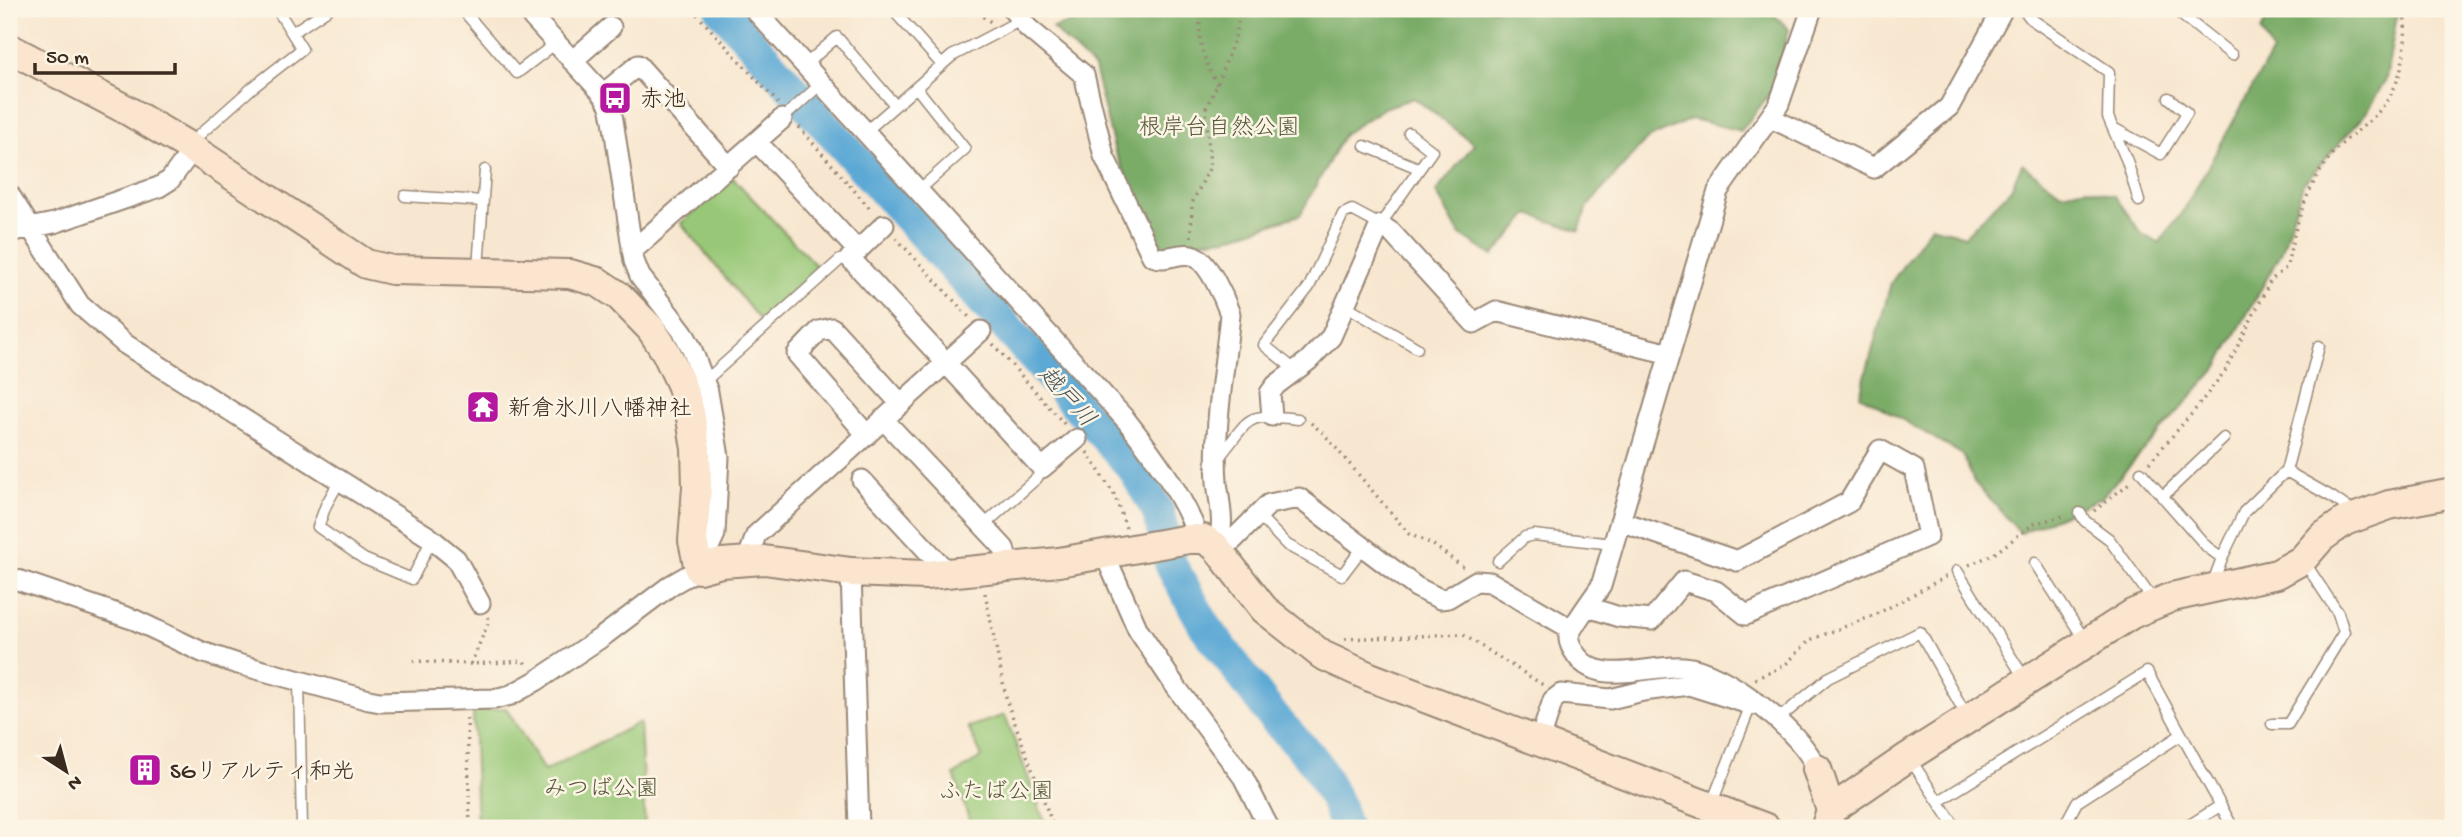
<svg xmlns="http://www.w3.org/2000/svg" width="2462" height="837" font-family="'Gochi Hand','Klee One',sans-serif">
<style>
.green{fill:#98c877;stroke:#6a794a;stroke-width:2}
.forest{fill:#7aac68;stroke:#5a6b43;stroke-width:2}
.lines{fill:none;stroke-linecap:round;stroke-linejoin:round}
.river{stroke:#5ca9d5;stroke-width:33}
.lane-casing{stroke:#9a8877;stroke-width:13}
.street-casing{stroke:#9a8877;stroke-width:23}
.secondary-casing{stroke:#9a8877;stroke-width:32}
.path{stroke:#9a8877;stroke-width:3.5;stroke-dasharray:2 5;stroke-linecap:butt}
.lane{stroke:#fff;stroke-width:10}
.street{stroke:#fff;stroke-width:19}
.secondary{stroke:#fbe5cf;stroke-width:28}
.labels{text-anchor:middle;stroke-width:5;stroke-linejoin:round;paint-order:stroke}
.poi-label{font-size:23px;fill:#3b2a1e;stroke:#fcf5e5;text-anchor:start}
.park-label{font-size:23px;fill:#575939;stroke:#fcf5e5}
.water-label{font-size:24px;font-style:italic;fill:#47565e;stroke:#fcf5e5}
</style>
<rect width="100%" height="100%" fill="#fcf5e5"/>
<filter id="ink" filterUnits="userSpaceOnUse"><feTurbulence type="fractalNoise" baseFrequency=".0143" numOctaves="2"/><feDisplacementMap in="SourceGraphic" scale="14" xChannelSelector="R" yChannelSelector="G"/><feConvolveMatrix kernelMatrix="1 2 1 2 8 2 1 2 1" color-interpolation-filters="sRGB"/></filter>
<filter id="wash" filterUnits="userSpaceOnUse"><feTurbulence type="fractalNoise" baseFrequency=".00686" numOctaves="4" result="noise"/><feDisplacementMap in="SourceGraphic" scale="28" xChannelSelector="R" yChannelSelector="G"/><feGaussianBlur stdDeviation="1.57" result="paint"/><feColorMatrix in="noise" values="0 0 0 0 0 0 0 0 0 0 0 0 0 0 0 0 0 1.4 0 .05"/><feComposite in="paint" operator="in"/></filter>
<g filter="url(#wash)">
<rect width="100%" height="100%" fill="#f8e7d0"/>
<path class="green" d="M733,178l89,94 -60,51 -81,-100z
M506,708l38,63 96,-49 5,106h-168l-4,-117z
M1005,715l42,113h-75l-18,-53 28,-18 -14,-30z"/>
<path class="forest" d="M1119,9h649l21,20 -14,58 -34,44 -50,-12 -44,20 -59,67 -9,25 -50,-17 -36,42 -33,-21 -24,-43 38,-48 -60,-46 -30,10 -40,26 -44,81 -73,23 -68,7 -44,-93 -21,-84 -42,-40z
M2271,9h127l-12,70 -20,34 -63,71 -22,69 -64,115 -116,130 -80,35 -47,-51 -11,-27 -103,-60 31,-112 40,-57 34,10 46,-47 11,-25 39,29 26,-5 28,8 27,38 17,9 26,-35 87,-156 -11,-21z"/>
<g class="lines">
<path class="river" d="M721,9l412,459 25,43 13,54 34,61 69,92 41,44 23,43 7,23"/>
</g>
</g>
<g filter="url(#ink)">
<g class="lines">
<defs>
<path id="lane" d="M462,9l55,64 39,-30
M892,9l50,56
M2023,9l8,10 78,53 -1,45 19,44 12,40
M2174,9l58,46
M292,33l36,-24
M806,64l31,-27 58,68
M916,87l49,62 -47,42
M782,119l40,-36
M2113,128l48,26 26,-41 -18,-15
M865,132l87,-76 69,-36
M189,144l63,-56 50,-39 -25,-40
M1365,146l53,22
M405,196l78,5
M478,268l7,-98
M1345,305l72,43
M1295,370l-31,-25 45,-58 34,-73 9,-4 28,15 52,-74 -23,-18
M705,381l135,-121 10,-2
M1220,456c32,-39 23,-43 78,-37
M2286,471l46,26 23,16
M2141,472l66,75 15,11
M340,480l-14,25 -8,22 46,32 48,20 20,-40
M2162,497l62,-59
M2080,513l5,8 24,18 46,64
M1258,515l29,30 55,30 22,-29
M983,526l54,-48 5,-10
M1498,561l27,-24 9,-2 79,9
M2035,563l51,79
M1957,571l68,108
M2217,586l-2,-9 7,-19 22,-46 42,-41 33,-125
M299,681l3,147
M1776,721l52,-43 92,-46 46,83
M2272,724h16l56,-92 -6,-19 -35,-53
M1910,759l46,69
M1939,801l208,-129 86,156
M1711,805l40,-100
M2063,828l14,-26 104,-67
M2185,828l35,-22"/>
<path id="street" d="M754,9l372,411c29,37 57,75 73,119
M1012,9l16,19 56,47 20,81 48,100c14,6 25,-4 39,-1 16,2 34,45 39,59 -5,54 -17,115 -13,168 2,19 10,49 -2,64
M1812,9l-33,95 -61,87 -117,395c-7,11 -30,41 -32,50 -1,7 4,14 8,20 22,31 75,8 107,11 41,3 118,65 133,102
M572,61l39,-34
M603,94l35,-29 91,102
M1771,118l103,50 75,-61 54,-98
M757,142l101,109
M9,194l71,111 45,39 304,193 27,22 24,44
M884,225l-34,33 192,210 35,-29
M9,232l45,-9 105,-36 11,-7 23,-31
M632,251l150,-132
M1272,416l-2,-23 6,-8 32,-24 23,-24 49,-112 11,7 83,91 22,-12 174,43
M883,419l121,129 5,19
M867,435l-70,-81 22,-23 13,-3 69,76
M862,480l86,93
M1215,546l18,-6 36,-36 30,-6 117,89 24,12 8,-1 28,-17 14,1 81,47
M1105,555l33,75 38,57 67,90 26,51
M747,561l9,-26 225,-204
M851,572l8,256
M9,577l126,43 67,32 36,12 131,36 11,2 114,-3 17,-4 25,-14 66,-44 69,-52 28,-16 16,-35 4,-77 -11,-65 -17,-45 -8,-15 -43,-56 -6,-15 -21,-141 -3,-14 -7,-12 -78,-85
M1588,607l31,10 33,3 32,-39 32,10 30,24 182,-79 -14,-67 -34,-19 -31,52 -112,59 -117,-40
M1539,743l14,-43 8,-6 49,5 33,-8 46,-6 63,20"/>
<path id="secondary" d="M9,48l116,61 63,37 178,118 26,6 178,4 28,8 21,14 32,33 15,23 15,32 9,28 6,37 1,38 -4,54 6,28 22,-6 43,-3 87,12 75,3 133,-13 130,-23h15l11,7 49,63 58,46 48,22 396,151
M1817,769l14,41 -5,16
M1831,810l77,-53 224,-143 40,-17 105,-23 25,-14 19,-22 24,-17 44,-16 64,-12"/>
</defs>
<use href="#lane" class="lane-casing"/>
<use href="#street" class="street-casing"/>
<use href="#secondary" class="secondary-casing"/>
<path class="path" d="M692,9l86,94
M971,9l20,13
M1201,9c-4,33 1,47 16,76
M1215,10v-1
M799,127l73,84
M1191,237l1,-34 18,-36 -4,-59 11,-23 18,-48 6,-28
M896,238l73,79
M993,344l74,83
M1311,423l13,11 85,100 23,10 31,23
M1087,452l28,44 11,32
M2149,463l45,-52 31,-40 46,-91 16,-13c7,-40 20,-82 46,-114 13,-16 34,-27 47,-43 24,-28 28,-67 24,-101
M2094,511l38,-30
M1969,565l25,-11 39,-30 34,-9
M985,593l22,109 47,126
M1345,639l117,-5 81,51
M413,661l58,3 53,-3 3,6
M471,664l18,-43 -1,-4
M1755,679l30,-14 25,-25 65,-25 72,-39
M467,718l3,110"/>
<use href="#lane" class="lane"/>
<use href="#street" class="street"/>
<use href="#secondary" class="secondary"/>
</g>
</g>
<defs>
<symbol id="bus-square" viewBox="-11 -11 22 22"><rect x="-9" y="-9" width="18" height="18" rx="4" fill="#b5179e" stroke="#fcf5e5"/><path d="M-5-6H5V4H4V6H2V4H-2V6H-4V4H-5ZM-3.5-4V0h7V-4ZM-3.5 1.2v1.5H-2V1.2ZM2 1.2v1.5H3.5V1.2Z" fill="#fff"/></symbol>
<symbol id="temple-square" viewBox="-11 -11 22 22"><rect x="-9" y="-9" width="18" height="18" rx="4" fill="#b5179e" stroke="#fcf5e5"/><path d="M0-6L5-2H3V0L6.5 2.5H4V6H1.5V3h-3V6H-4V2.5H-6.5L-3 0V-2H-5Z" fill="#fff"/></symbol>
<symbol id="building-square" viewBox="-11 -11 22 22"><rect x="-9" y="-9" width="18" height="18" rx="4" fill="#b5179e" stroke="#fcf5e5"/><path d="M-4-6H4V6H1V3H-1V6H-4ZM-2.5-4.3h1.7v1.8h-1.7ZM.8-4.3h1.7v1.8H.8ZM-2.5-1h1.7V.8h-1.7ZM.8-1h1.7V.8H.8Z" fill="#fff"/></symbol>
</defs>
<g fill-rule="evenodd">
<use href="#bus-square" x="596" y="79" width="38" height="38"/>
<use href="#temple-square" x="464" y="388" width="38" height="38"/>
<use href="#building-square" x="126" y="751" width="38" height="38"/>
</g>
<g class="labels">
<g class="poi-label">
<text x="640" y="106">赤池</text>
<text x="508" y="415">新倉氷川八幡神社</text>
<text x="170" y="778">SGリアルティ和光</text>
</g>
<g class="park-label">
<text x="1219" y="134">根岸台自然公園</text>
<text x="601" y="795">みつば公園</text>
<text x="996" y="798">ふたば公園</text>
</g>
<g class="water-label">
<text transform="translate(1068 396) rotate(48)" y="8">越戸川</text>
</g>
</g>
<rect width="2462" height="837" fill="none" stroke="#fcf5e5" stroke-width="35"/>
<g transform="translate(66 771) rotate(144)" stroke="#fcf5e5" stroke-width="5" paint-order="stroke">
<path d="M0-5L12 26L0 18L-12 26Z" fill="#3b2a1e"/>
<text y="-10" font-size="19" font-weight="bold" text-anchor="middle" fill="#3b2a1e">N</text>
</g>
<path d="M35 63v10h140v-10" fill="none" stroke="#3b2a1e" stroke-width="3.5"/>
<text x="46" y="63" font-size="21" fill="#3b2a1e" stroke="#fcf5e5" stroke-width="5" paint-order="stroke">50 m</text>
</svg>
